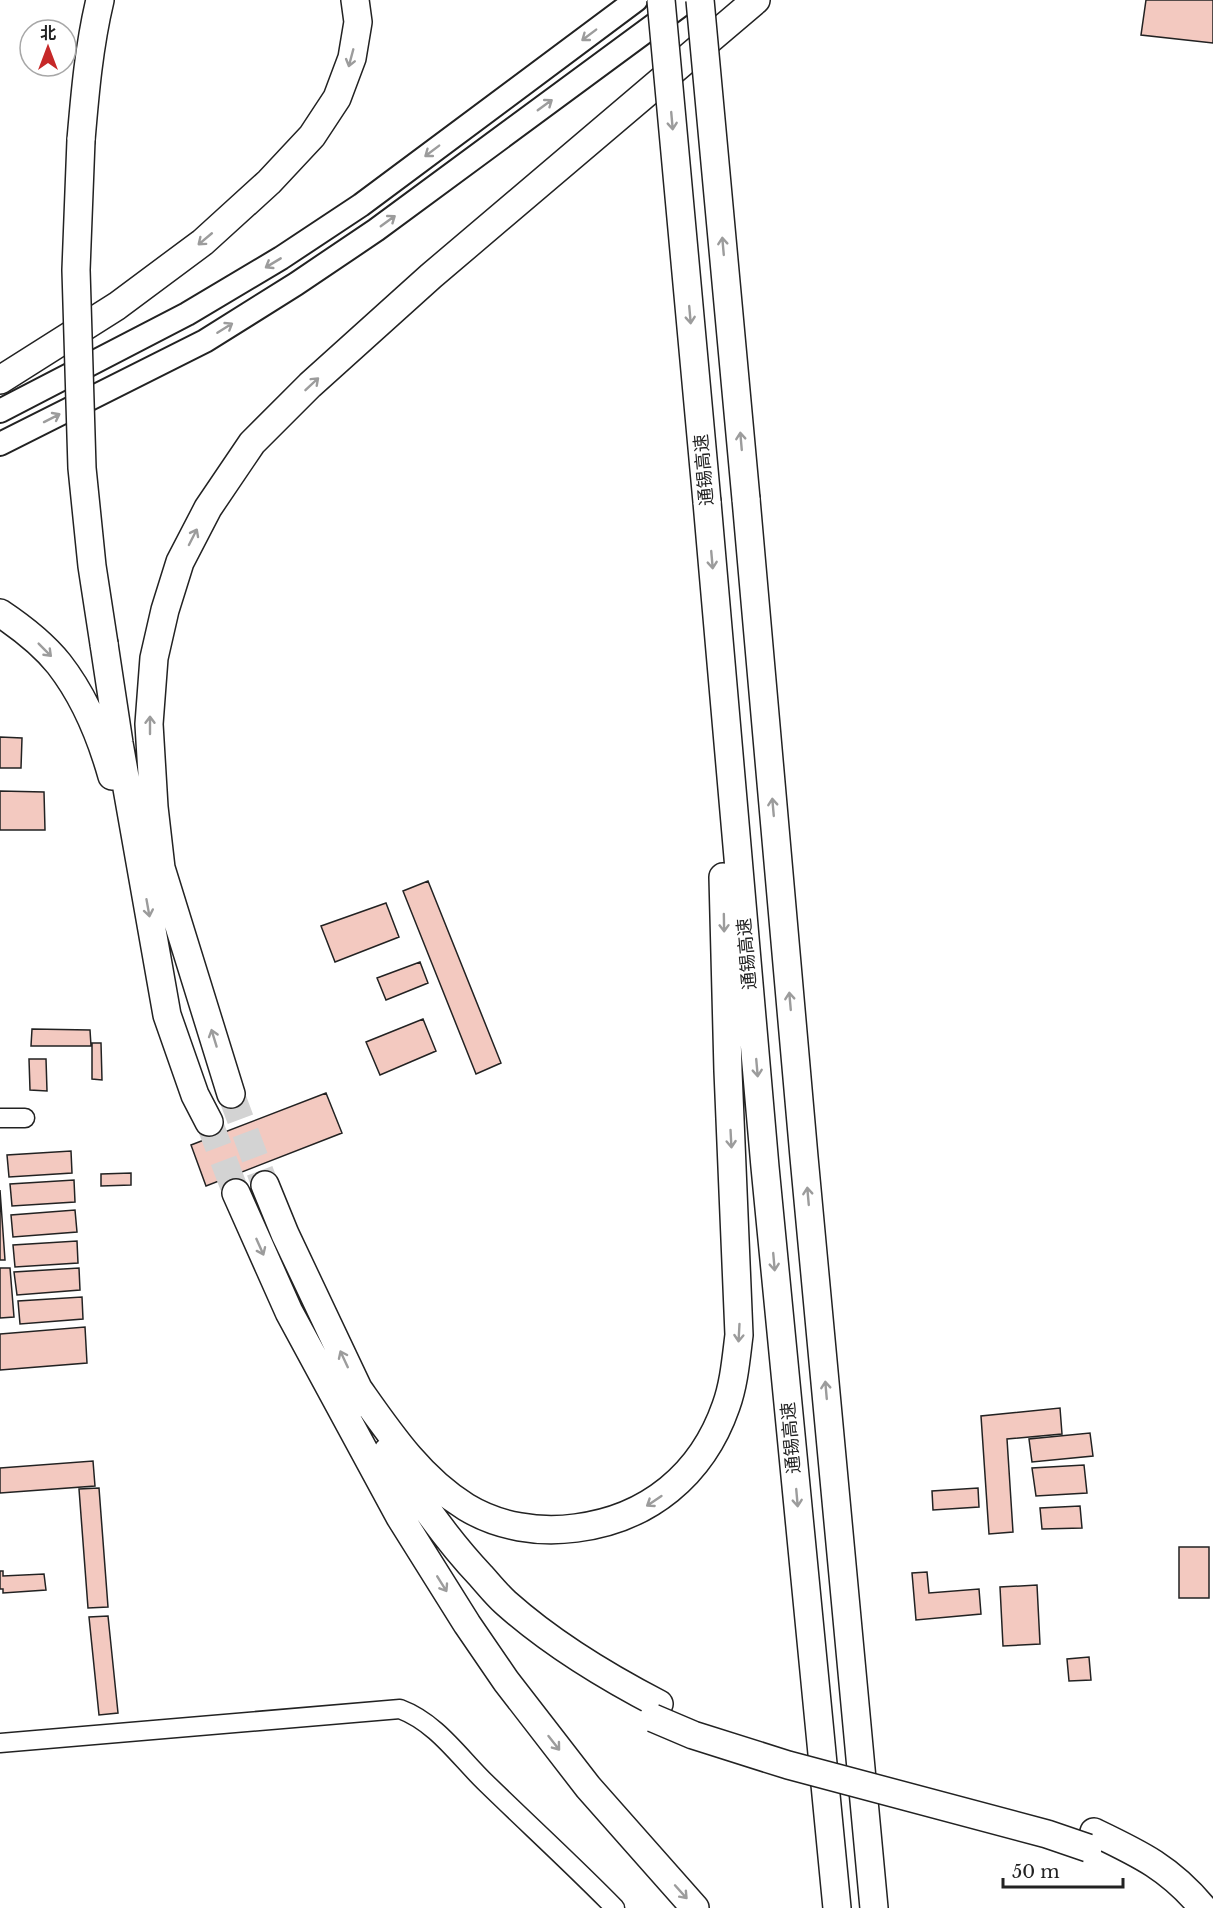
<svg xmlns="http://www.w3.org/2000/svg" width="1213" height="1908" font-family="'Libre Baskerville','Noto Sans SC',serif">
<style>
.building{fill:#f3c9c0;stroke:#222;stroke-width:1.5}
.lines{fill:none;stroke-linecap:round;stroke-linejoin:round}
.highway-tunnel{stroke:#d3d3d3;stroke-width:27;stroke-dasharray:27 14;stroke-linecap:butt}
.minor-casing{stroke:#222;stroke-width:21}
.major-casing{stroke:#222;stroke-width:26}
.highway-casing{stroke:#222;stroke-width:30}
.minor{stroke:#fff;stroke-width:18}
.major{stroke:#fff;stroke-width:22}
.highway{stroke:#fff;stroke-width:27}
.highway-bridge-casing{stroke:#222;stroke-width:30;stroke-linecap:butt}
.highway-bridge{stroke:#fff;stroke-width:27}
.oneway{stroke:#9c9c9c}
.labels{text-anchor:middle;stroke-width:4.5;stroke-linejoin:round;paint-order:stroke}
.street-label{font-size:18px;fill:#222;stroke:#fff}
</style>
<rect width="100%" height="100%" fill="#fff"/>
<path class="building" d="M1146,0h67v43l-72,-8z
M0,737l22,1 -1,30h-21z
M0,791l44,1 1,38h-45z
M428,881l73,182 -25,11 -73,-183z
M386,903l13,34 -64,25 -14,-36z
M420,962l8,21 -42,17 -9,-22z
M423,1019l13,32 -56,24 -14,-33z
M32,1029l58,1 1,16h-60z
M92,1043h9l1,37 -10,-1z
M29,1059h17l1,32 -17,-1z
M326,1093l16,40 -136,53 -15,-41z
M71,1151l1,22 -63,4 -2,-22z
M131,1173v12l-30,1v-12z
M74,1180l1,22 -63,4 -2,-22z
M0,1190l5,70h-5z
M75,1210l2,22 -64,5 -2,-22z
M77,1241l1,22 -63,4 -2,-22z
M0,1268h10l4,49 -14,1z
M79,1268l1,22 -63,5 -3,-23z
M82,1297l1,22 -63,5 -2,-23z
M85,1327l2,36 -87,7v-36z
M1060,1408l2,26 -55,5 6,93 -24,2 -8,-118z
M1090,1433l3,23 -61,6 -3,-23z
M93,1461l2,25 -95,7v-25z
M1084,1465l3,28 -51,3 -4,-28z
M99,1488l9,119 -20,1 -9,-119z
M978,1488l1,19 -46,3 -1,-19z
M1080,1506l2,22 -40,1 -2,-21z
M1179,1547h30v51h-30z
M0,1571h3v5l41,-2 2,16 -43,3v-4h-3z
M927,1572l2,21 50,-4 2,25 -65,6 -4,-47z
M1037,1585l3,59 -37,2 -3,-59z
M108,1616l10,97 -19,2 -10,-98z
M1089,1657l2,23 -22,1 -2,-22z"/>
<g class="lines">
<path class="highway-tunnel" d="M231,1094l34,91
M209,1122l27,71"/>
<defs>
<path id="minor" d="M0,1118h25
M0,1743l400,-34c37,14 59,48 86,74 43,42 87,82 129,125"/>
<path id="major" d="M0,411l187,-97 94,-56 80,-53 275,-205
M0,444l205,-103 91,-57 80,-54 312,-230"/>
<path id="highway" d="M81,140c4,-47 8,-94 19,-140
M0,380l117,-74 86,-64 66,-60 43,-46 25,-38 15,-40 6,-36 -3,-22
M746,499l58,658 70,751
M707,502l58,665 72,741
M0,613c21,14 43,31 59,51 25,32 42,73 53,112
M104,644l15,99 48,272 28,80 14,27
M231,1094l-70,-226 -7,-61 -5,-83 5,-66 11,-48 15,-48 28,-54 44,-65 58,-58 121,-109 325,-276
M265,1185l20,49 80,169
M236,1193l53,119 111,205 67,107 39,57 82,106 107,121
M357,1387c31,44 62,91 109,120 33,20 73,26 110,21 72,-9 126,-53 150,-122 8,-22 10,-47 13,-71l-11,-264 -5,-194
M388,1451c28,45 57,87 93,125 8,9 16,19 25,27 46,41 99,73 153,101
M1094,1832c46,22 76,36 109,76"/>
</defs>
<use href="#minor" class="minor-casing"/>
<use href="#major" class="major-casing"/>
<use href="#highway" class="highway-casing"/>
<use href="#minor" class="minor"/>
<use href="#major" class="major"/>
<use href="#highway" class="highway"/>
<defs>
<path id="highway-bridge" d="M661,0l46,502
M700,0l46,499
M81,140l-5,130 6,198 10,98 12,78
M653,1718l40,17 95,30 259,69 41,14"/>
</defs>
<use href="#highway-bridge" class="highway-bridge-casing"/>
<use href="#highway-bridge" class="highway-bridge"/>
</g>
<defs><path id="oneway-shaft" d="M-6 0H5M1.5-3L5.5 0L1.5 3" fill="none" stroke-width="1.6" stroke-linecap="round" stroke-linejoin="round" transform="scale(1.5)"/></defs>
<g class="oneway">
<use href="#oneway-shaft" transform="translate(589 35) rotate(143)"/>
<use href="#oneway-shaft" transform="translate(351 58) rotate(105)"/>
<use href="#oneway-shaft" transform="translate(545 105) rotate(-36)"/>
<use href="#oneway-shaft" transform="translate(672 121) rotate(85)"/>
<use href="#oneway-shaft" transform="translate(432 151) rotate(143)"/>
<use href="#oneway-shaft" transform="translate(388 221) rotate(-36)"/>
<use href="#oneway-shaft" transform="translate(205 239) rotate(140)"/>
<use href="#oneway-shaft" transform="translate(723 246) rotate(-95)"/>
<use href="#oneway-shaft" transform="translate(273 263) rotate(149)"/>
<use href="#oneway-shaft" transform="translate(690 315) rotate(85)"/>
<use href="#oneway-shaft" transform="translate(225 328) rotate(-32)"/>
<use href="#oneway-shaft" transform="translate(312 384) rotate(-43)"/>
<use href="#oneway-shaft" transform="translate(52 418) rotate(-27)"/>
<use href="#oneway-shaft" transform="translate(741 441) rotate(-95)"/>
<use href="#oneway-shaft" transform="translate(193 537) rotate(-63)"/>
<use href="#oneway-shaft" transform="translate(712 560) rotate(85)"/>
<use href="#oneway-shaft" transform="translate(45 650) rotate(45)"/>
<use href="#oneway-shaft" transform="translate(150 725) rotate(-90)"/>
<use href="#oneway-shaft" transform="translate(773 807) rotate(-95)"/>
<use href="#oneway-shaft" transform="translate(148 908) rotate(80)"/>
<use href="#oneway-shaft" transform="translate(724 923) rotate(89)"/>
<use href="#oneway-shaft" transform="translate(790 1001) rotate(-95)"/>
<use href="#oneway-shaft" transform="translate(214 1038) rotate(-107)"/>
<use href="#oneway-shaft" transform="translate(757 1068) rotate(85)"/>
<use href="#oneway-shaft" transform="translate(731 1139) rotate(87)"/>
<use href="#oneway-shaft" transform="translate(808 1196) rotate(-95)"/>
<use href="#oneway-shaft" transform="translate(260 1247) rotate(66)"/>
<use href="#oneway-shaft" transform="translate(774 1262) rotate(85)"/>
<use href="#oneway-shaft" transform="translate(739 1333) rotate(93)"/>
<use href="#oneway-shaft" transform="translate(344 1359) rotate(-115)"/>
<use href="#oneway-shaft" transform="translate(826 1390) rotate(-95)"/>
<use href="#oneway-shaft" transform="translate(797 1498) rotate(85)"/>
<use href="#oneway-shaft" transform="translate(654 1501) rotate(146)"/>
<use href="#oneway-shaft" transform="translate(442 1584) rotate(58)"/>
<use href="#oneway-shaft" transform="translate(554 1743) rotate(52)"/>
<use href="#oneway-shaft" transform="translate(681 1892) rotate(48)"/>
</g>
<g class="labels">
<g class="street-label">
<text transform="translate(704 470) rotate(-95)" y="6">通锡高速</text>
<text transform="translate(747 954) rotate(-95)" y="6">通锡高速</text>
<text transform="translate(791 1438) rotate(-95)" y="6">通锡高速</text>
</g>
</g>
<g transform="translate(48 48)"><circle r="28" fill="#ffffff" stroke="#a7a7a7" stroke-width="1.5"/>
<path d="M0-4.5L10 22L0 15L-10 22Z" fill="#c62828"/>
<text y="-9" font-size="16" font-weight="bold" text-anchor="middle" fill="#222222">北</text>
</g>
<path d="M1003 1878v9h120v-9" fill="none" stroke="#222222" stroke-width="3"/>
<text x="1012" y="1878" font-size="18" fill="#222222" stroke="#ffffff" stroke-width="4.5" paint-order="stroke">50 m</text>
</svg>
